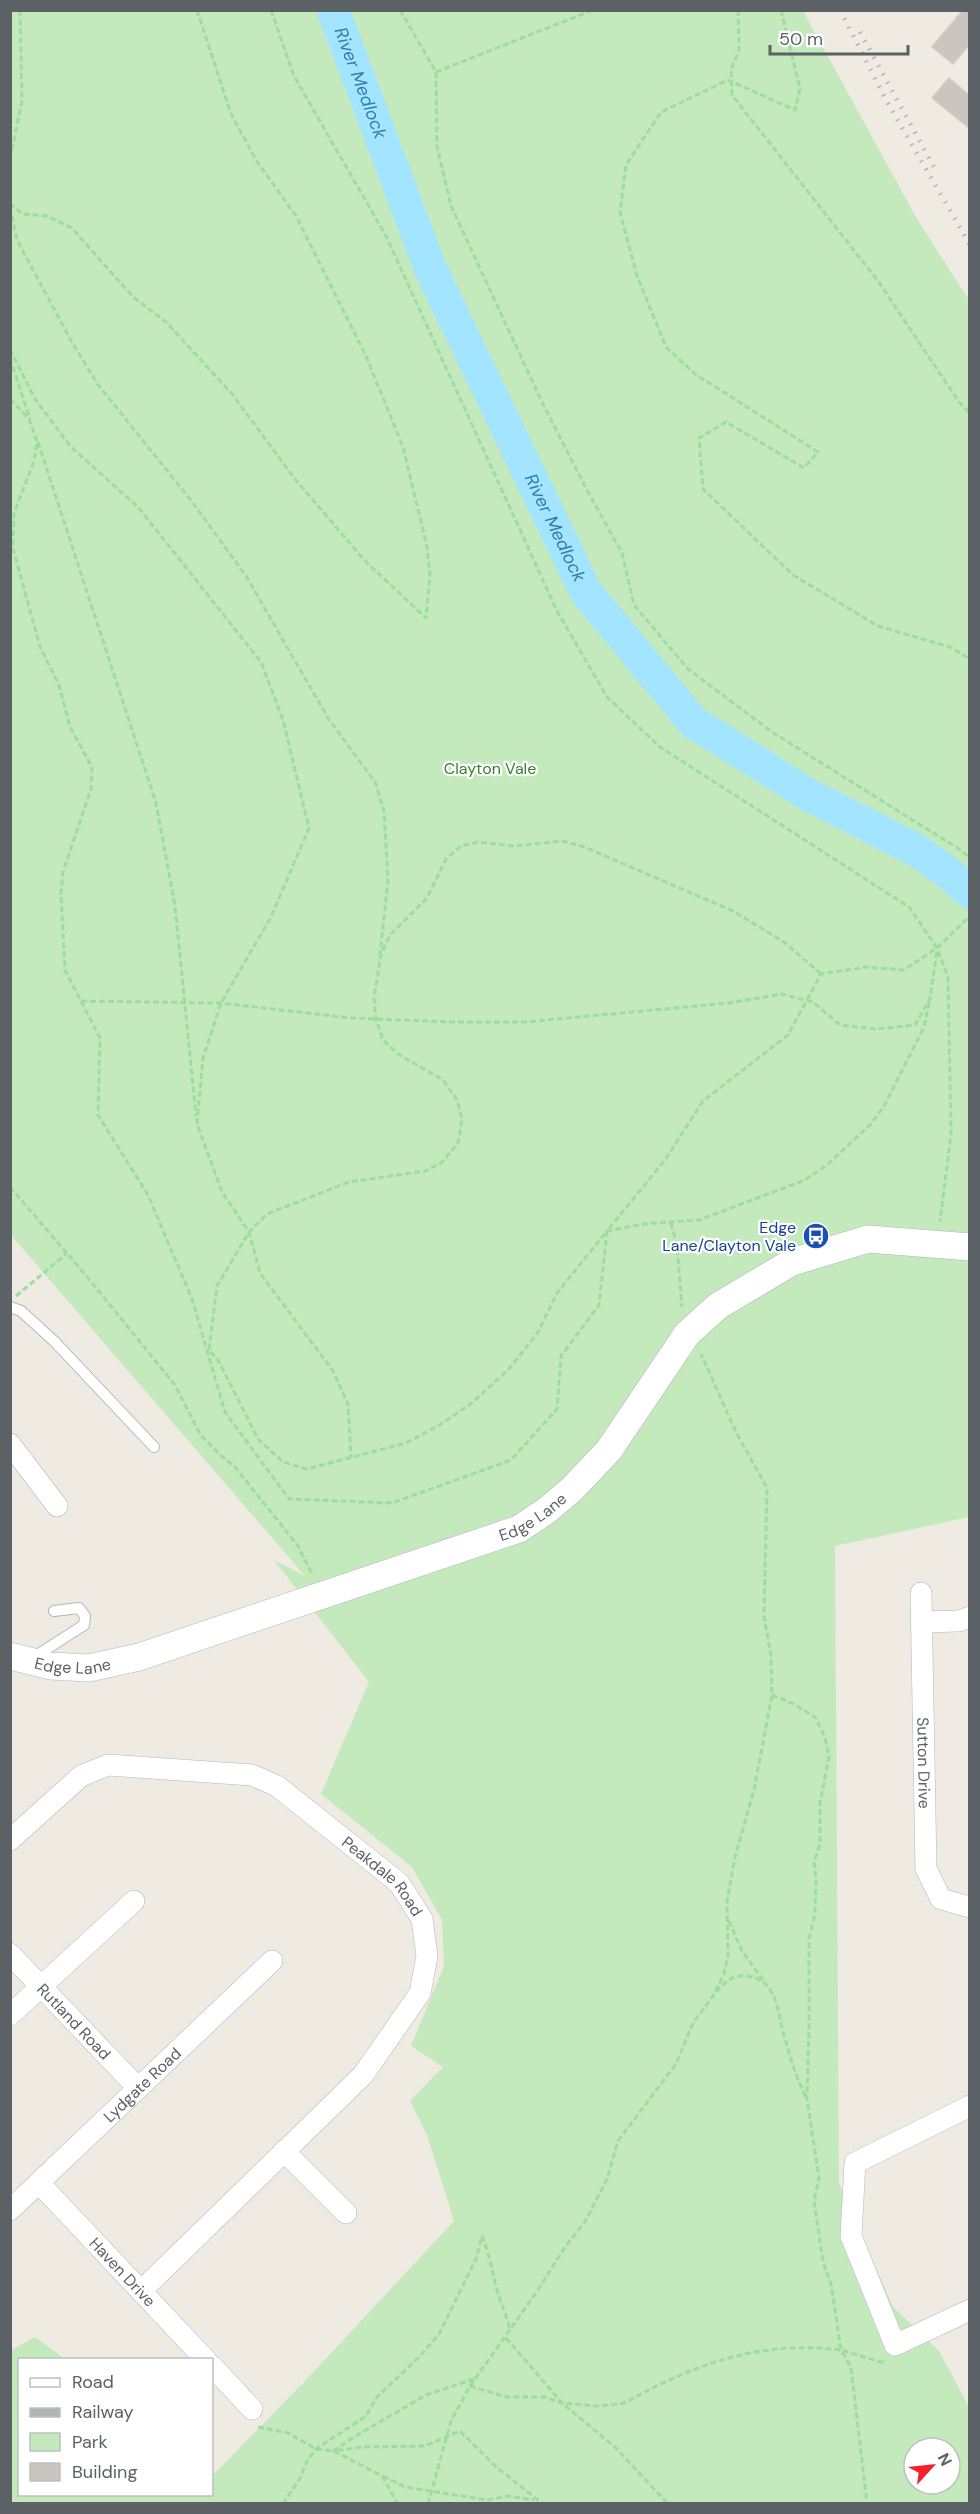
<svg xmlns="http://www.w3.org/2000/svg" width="980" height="2514" font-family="'DM Sans',sans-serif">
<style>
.green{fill:#c3e9bc;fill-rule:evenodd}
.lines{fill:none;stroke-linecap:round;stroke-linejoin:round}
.river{stroke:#a3e5ff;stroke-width:33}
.building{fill:#cac5bf;stroke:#d4cbc0;stroke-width:1.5}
.service-casing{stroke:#b3b7bb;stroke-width:12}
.minor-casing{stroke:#b3b7bb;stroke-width:22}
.tertiary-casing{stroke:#b3b7bb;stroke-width:28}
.path{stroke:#9edca5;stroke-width:3;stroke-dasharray:6 3;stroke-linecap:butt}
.service{stroke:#fff;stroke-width:10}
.minor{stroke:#fff;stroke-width:21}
.tertiary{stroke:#fff;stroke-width:27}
.rail{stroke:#b2b3b4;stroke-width:4.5;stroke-dasharray:1.5 8;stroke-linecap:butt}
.labels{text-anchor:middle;stroke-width:4.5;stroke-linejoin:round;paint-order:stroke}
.park-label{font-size:16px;fill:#35832c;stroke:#fff}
.transit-label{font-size:16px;fill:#164399;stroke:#fff;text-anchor:end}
.street-label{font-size:16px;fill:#5b6165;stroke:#fff}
.water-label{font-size:18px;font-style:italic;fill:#317da8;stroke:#fff}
</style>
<rect width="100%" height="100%" fill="#efeae2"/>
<path class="green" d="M11,11h792l114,208 52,81v1217l-134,29 4,637 54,124 46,44 30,56v96h-958l-1,-152 25,-14 30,22 -45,1v134h192v-21h3l91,-93 148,-159 -27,-86 -17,-34 33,-34 -32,-21 33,-80 -2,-46 -30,-53 -91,-73 48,-112 -95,-122 31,16 -294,-341zM914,2448h36v36h-36z"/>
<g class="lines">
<path class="river" id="s1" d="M333,10l98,260 155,322 107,130 114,72 109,56 30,21 24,21"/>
</g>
<path class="building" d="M963,10h6v35l-16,19 -21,-17z
M949,78l20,17v33l-37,-30z"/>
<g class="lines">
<defs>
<path id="service" d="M10,1307l11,4 33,30 100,106
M31,1659l53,-34 1,-9 -6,-8 -25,3"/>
<g id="minor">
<path d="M10,1444l47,62"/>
<path id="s2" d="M921,1593l5,276 15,30 29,8"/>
<path d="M921,1622l38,-1 11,-4"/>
<path id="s3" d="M10,1840l71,-64 27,-11 144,10 25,11 122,97 23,36 5,37 -7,37 -57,82 -222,216"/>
<path id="s4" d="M10,1954l128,134"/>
<path d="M10,2015l124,-114"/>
<path d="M970,2106l-115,57 -4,73 44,109 75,-35"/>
<path d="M284,2151l62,62"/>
<path id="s5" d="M39,2183l167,177"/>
<path id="s6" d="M10,2210l262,-249"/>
<path d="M212,2366l40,43"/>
</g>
<g id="tertiary">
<path id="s7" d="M10,1656l40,10 39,2 50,-11 380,-128 27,-18 26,-22 37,-39 78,-116 31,-28 74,-44 76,-23 102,8"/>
</g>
</defs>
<use href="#service" class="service-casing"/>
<use href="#minor" class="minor-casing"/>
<use href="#tertiary" class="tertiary-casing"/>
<path class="path" d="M197,10l34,104 25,46 40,56 70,140 37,91 24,100 3,29 -4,42
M271,10l23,66 92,160 171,375 50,86 53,50 249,160 28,41 11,29 3,157 -11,88
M400,10l36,62 1,74 14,60 91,196 45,88 35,63 12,52 54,64 84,63 187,117 11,9
M738,10l1,41 -8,18 1,26 146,186 81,121 11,11
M781,10l19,79 -5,21 -67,-30 -67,32 -35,53 -6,47 17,64 29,71 29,27 123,78 -14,16 -78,-46 -27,16 4,51 90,86 85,51 72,21 20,12
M436,72l157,-62
M10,159l12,-58 -2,-91
M10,203l12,11 25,2 25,12 61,69 33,25 66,72 63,85 71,83 60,56
M10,207l7,33 57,106 25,40 91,113 56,77 82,142 47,64 9,29 4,70 -8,73
M10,349l25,50 36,48 67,60 123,155 22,58 26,108 -38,89 -50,86 -18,55 -6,66 25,68 27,40 11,41 73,98 15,33 3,53
M10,358l20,61
M10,399l19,20 8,23 -3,19 -20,52 -1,35 27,99 19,38 11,42 22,40 -1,22 -28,83 -2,22 4,76 35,68 -2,77 50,80 44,104 33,113 64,87 103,4 119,-43 46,-51 4,-53 38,-51 8,-74 58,-71 38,-59 85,-66 33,-61 45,-7 38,3 33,-22 33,-32
M38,442l118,361 19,103 21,210
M821,974l-37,-32 -51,-31 -151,-65 -20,-5 -48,5 -36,-4 -17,4 -15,13 -19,39 -37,37 -9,19 -7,44 2,21 7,21 15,14 45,26 14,20 5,19 -4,24 -17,20 -16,8 -76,11 -82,32 -18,18 -32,54 -8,64 9,10 40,79 25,23 24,7 99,-26 32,-17 34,-23 37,-34 29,-37 19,-39 50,-62 36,-7 56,-4 106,-40 22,-15 44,-41 13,-18 40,-79 6,-28
M81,1001l140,2 129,15 103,4h72l203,-19 54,-9 31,8 27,23 35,4 40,-4 15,-26 7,-49
M10,1187l74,86 91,112 25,49 20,21 15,12 63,79 14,28
M671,1223l6,22 5,62
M16,1296l50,-42
M772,1695l22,9 22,14 9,20 4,18 -9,48v40l-6,18 2,17 -1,35 -6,25v90l-2,70 12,79 -5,23 9,61 8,22 10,66 43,13 1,-3
M729,1921l13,30 21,29
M716,1992c11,-12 18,-19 36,-15 27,6 26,41 33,62 6,20 11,39 21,58
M506,2338l56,65 54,45 52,56
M474,2379l-48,16 -77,45 -15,11 28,-4 63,-1 35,-15 35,35 48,38
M470,2386l36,11h38l18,6 32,3 27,-2c16,-7 30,-16 46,-23 57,-26 110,-39 174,-31l10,17 16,137
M258,2427l30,6 28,16 18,2 48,25 16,28
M383,2476l22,11 82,13 21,-4 26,4
M283,2504l17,-26 8,-19 8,-10 50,-33 11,-19 42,-40 20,-23 37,-75 6,-23c7,17 10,33 14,50 4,16 11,29 14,45
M428,2504l23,-83 19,-35 68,-96 27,-43 20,-25 22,-43 11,-38 58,-77 17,-41 20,-27 11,-22 4,-19 -1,-54 8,-44 19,-67 18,-95 -1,-39 -7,-40 3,-128 -31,-56 -35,-78"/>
<use href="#service" class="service"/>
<use href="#minor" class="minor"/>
<use href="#tertiary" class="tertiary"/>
<path class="rail" d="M840,10l46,90 84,145
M860,32l75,137"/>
</g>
<defs>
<symbol id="bus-disc" viewBox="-11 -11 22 22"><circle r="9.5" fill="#1a4fb4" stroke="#fff"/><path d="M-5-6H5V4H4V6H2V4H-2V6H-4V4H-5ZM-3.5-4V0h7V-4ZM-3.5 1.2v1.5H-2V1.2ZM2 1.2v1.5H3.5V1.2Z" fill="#fff"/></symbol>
</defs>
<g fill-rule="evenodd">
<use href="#bus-disc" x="801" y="1221" width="30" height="30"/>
</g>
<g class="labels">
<g class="park-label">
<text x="490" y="774">Clayton Vale</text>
</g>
<g class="transit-label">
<text x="796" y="1233">Edge<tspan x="796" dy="18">Lane/Clayton Vale</tspan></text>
</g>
<g class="street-label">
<text dy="6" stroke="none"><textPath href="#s7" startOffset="550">Edge Lane</textPath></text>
<text dy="6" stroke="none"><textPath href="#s7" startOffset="64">Edge Lane</textPath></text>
<text dy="6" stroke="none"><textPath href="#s2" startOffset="170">Sutton Drive</textPath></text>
<text dy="6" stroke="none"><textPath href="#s3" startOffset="436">Peakdale Road</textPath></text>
<text dy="6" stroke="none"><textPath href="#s4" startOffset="93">Rutland Road</textPath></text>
<text dy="6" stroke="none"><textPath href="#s6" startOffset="182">Lydgate Road</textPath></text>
<text dy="6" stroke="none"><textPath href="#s5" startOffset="122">Haven Drive</textPath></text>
</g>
<g class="water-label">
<text dy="6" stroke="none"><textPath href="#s1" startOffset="78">River Medlock</textPath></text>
<text dy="6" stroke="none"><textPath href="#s1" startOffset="564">River Medlock</textPath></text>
</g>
</g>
<rect width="980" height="2514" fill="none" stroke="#5b6165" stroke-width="24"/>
<rect x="18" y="2358" width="195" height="138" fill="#ffffff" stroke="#bdc0c1" stroke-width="1.5"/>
<rect x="30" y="2378" width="30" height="9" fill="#ffffff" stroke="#bdc0c1" stroke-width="1.5"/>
<text x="72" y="2388" font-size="18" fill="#5b6165">Road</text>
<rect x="30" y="2408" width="30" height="9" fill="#b2b3b4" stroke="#bdc0c1" stroke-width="1.5"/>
<text x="72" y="2418" font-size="18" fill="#5b6165">Railway</text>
<rect x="30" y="2433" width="30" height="18" fill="#c3e9bc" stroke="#bdc0c1" stroke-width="1.5"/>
<text x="72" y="2448" font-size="18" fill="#5b6165">Park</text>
<rect x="30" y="2463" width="30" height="18" fill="#cac5bf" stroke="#bdc0c1" stroke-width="1.5"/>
<text x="72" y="2478" font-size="18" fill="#5b6165">Building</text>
<g transform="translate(932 2466) rotate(63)"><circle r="28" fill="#ffffff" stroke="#bdc0c1" stroke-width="1.5"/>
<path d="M0-4.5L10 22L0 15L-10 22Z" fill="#f91e2e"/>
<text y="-9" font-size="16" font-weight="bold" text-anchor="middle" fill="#5b6165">N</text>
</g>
<path d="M770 45v9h138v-9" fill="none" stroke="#5b6165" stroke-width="3"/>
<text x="779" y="45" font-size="18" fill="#5b6165" stroke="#ffffff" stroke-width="4.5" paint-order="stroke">50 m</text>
</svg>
